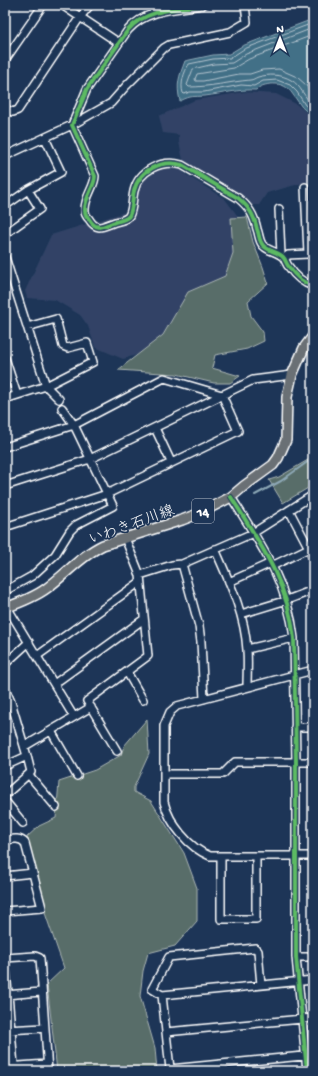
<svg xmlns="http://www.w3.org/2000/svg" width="318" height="1076" font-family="'Gochi Hand','Klee One',sans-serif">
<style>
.built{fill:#304366}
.green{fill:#586d69;stroke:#acb6b4}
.water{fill:#436f87;stroke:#8ea9b7}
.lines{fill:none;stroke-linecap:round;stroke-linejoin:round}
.shore{stroke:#b4c5cf;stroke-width:1}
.stream{stroke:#8ea9b7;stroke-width:2}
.minor-casing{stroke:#fff;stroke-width:10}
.major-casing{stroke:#fff;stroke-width:12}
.minor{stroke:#1d3557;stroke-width:7}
.major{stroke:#6a7074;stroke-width:9}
.cycleway-casing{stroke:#1d3557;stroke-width:6}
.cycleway{stroke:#5cba63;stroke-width:4}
.labels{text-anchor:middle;stroke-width:3.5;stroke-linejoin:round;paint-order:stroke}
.shield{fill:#1d3557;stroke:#bbc2cd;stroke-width:1}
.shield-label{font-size:14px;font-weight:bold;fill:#fff}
.street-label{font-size:15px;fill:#fff;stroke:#1d3557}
</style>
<rect width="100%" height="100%" fill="#1d3557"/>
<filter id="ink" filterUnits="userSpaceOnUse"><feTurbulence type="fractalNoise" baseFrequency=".025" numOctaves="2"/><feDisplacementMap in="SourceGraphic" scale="8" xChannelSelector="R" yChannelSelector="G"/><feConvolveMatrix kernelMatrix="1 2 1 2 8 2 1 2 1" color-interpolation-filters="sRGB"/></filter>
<g filter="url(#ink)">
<path class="built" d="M244,92l32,2 20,10 17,14v62l-46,13 -8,12h-7l-69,-45 -4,-18v-7l-16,-2 -4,-17 36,-16z
M176,162l9,12 40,25 12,16 7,19 -5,36 -73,76 -43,13 -28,-12 -7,-21 -8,-11 -25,-15 -28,-2 -2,-7 26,-56 77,-24 16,-37z"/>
<path class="green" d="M247,217l6,25 10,25 5,16 -20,18 3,15 12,16 1,9 -17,8 -32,6 -3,13 28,8 -10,7h-16l-38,-9 -58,-4 45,-35 25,-43 37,-16 8,-23 -2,-35z
M313,457v28l-30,18 -14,-23 10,-3z
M147,719l2,35 -15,33v5l17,9 33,52 13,35v33l-22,25 -27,7 -5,18 -3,25 15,52 2,23h-100l-10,-87 17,-16 -18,-52 -19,-79 12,-11 17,-8 3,-36 36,-12 26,-15 3,-9z"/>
<path class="water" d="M313,19v97c-5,-4 -11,-7 -14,-13 -9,-12 -11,-20 -29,-19 -6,1 -10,2 -14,6 -18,-1 -34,4 -51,6 -12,1 -13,-1 -25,5 -4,-17 -1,-24 5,-40l28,-6 16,-1 13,-8z"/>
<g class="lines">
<path class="shore" d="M313,23l-69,26 -14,9 -17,1 -24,5c-5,8 -9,20 -6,29l1,1 6,-2h14l37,-7 13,1 9,-5 14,-1 13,5 7,7 8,13 8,6
M313,28l-67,26 -14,9 -18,1 -21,5 -6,16 2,2c21,0 40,-5 61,-7 3,0 5,-2 8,-3 11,-3 23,-3 33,3 10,5 13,18 22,25
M313,35l-64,24 -15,9 -37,6 -2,5 1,2h7l36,-7h11l12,-4 17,-1 18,8 9,8 7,12"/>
<path class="stream" d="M255,495l26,-14 32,-23"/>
<defs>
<path id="minor" d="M62,5l57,38
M152,5l2,8
M203,5c-26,4 -57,4 -75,25l-41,59 -15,36 23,51c0,11 -11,21 -10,35 0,4 2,6 4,8 8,13 14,7 26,3 5,-1 11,-2 14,-6 4,-7 3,-17 5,-25 5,-21 28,-32 48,-26l56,33c11,9 16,17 19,31 2,5 2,11 5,15 4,7 15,7 21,13 3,3 3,7 6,10 6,9 14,16 24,19
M5,60l38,-55
M5,109l8,3 5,-2 62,-93 10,-12
M5,156l67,-31 39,-22 15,-17 38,-38 5,-3 61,-13 17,-10 -2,-17
M5,206l23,-16 33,-18 -16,-34
M279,209l2,46
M5,234l35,-25 -12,-19
M5,257l41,129 13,13
M285,259l3,-4 20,-1 -3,-67
M5,358l12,37
M5,399l41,-13 47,-24 -6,-19 -19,5 -5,-2 -7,-27 -29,8
M155,428l16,34
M5,447l69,-22 90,-47 58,17 16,36 -131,63 -102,33
M5,486l85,-27 163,-79 39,-5
M231,497c29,46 57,86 63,141l2,124v195l11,114
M289,510l19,36 5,12
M215,549c14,32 30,65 32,101 1,12 0,25 0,37
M182,564l17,62 2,16 3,57
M272,566l37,-18
M140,575l32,-10 10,-1 71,-31 60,-38
M229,582l42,-19
M5,591l27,-15 23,-21 15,-24 6,-6 37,-19 -39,-81 -12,-17
M7,607l67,110
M241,614l46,-14 26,-10
M247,649l47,-11
M37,656l103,-74
M5,664l24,-22
M313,670l-136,36 -7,6 -6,14v76c5,21 25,46 46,54h103
M127,672l16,28
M54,684l90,-65
M5,688l6,14 16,54 -22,10
M295,727h18
M51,731l26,45
M25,746l66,-39
M117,751l-30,-50 61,-45 -8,-81 -15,-37
M164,774h59l12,-12h78
M29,775l27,32
M5,795l26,-23 -4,-16
M5,801l18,22
M5,840c7,-1 15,-3 20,3l17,65 -37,3
M221,857v62h35v-63
M5,876l28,-3
M296,957h17
M5,958l30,-2 5,2 8,113
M5,958l9,108
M313,980l-151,15 8,74 143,-14
M5,995l36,-3
M162,995l-10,-6 17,-32 86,-9 3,3 3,34
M5,1030l39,-2
M166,1032l147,-14
M5,1067l42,-3"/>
<path id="major" d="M5,608c14,-5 30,-11 42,-20 19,-14 35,-33 56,-43l79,-25 18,-7 31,-16 13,-11 29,-21 5,-7 8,-18 1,-43 5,-22 12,-27 9,-12"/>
</defs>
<use href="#minor" class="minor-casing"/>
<use href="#major" class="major-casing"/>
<use href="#minor" class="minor"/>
<use href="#major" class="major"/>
<defs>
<path id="cycleway" d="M203,5c-26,4 -57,4 -75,25l-41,59 -15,36 23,51c0,11 -11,21 -10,35 0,4 2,6 4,8 8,13 14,7 26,3 5,-1 11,-2 14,-6 4,-7 3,-17 5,-25 5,-21 28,-32 48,-26l56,33c11,9 16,17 19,31 2,5 2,11 5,15 4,7 15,7 21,13 3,3 3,7 6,10 6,9 14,16 24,19
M231,497c29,46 57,86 63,141l2,124v195l11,114"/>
</defs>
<use href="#cycleway" class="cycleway-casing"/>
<use href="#cycleway" class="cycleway"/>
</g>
</g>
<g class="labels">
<rect class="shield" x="192" y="499" width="22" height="24" rx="3"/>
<g class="shield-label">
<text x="203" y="516">14</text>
</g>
<g class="street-label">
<text transform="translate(131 524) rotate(-20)" y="5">いわき石川線</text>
</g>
</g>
<rect width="318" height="1076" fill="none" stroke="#1d3557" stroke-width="20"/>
<rect x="10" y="10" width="298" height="1056" fill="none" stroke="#fff" stroke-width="1.5" filter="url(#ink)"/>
<g transform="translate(280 38)" stroke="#1d3557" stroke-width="3" paint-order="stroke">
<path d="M0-3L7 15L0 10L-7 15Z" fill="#ffffff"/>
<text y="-6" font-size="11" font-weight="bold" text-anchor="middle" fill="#ffffff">N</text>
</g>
</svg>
